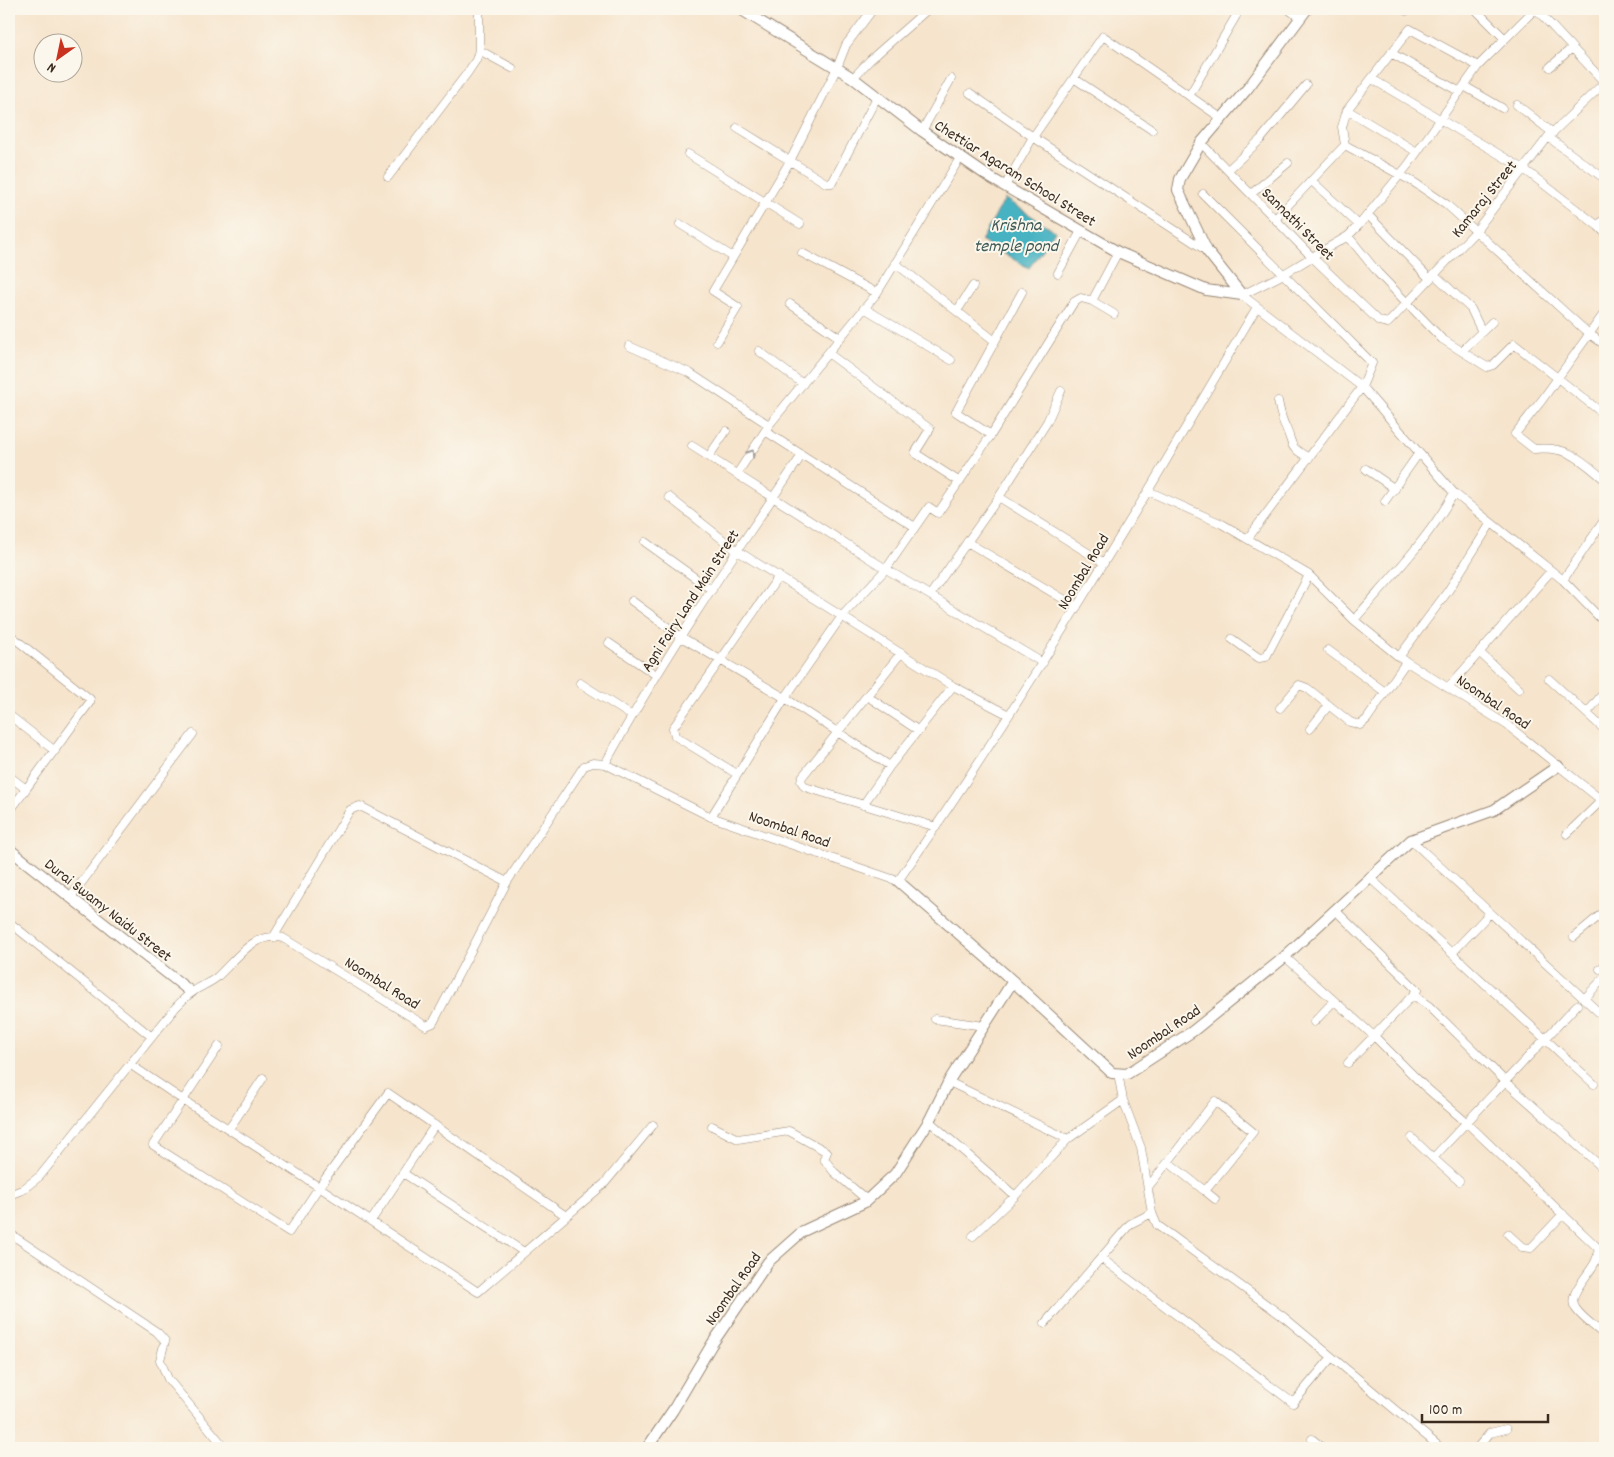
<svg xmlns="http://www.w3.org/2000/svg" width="1614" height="1457" font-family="Dekko,sans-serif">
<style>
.water{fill:#46b3c2;stroke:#406e70}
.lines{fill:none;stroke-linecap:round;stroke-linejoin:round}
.minor-casing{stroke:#988775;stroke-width:9}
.tertiary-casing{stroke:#988775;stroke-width:12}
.minor{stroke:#fff;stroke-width:8}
.tertiary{stroke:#fff;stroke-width:10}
.oneway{stroke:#a79f9a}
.labels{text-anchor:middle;stroke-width:4;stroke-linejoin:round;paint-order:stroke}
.street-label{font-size:16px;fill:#3b2a1e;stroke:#fbf7ec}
.water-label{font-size:18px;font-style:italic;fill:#3f5a57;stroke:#fbf7ec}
</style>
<rect width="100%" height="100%" fill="#fbf7ec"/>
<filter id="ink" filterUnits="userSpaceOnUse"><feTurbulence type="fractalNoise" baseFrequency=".02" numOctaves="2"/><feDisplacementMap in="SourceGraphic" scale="10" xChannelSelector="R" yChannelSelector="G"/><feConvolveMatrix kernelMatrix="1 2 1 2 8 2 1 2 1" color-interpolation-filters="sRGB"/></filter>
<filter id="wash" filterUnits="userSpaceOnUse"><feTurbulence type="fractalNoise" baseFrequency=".0096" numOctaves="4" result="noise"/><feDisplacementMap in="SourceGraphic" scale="20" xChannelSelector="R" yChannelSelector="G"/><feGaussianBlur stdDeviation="1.12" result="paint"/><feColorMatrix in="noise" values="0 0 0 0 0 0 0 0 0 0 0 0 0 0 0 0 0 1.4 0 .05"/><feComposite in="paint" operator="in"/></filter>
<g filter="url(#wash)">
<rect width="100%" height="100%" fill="#f6e4cc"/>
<path class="water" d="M1005,199l50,32 -26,37 -48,-27z"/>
</g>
<g filter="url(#ink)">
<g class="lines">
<defs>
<path id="minor" d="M479,9v41l33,18
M1288,9l11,8
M1404,9l2,2
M1475,9l30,30
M1535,9l-57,57 -70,99 -49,60 -11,11 -36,21 -30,18 -40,20 120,92 92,106 109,87 42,43
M1536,9l69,74
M1391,53l69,39
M1550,67l22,-19
M853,78l17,-18 58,-51
M1075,79l77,51
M1372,79l152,90 74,57
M1464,86l38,22
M970,93l63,44 174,114
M1189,96l47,-80
M1517,105l36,28
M1347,110l70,42
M737,128l89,55h6l45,-86
M922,131l29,-52
M1548,137l57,42
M1201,143l111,114 67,64 9,2 87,-91 73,-95 57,-55
M1345,145l70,38 31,21 142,129 17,12
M1345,145l-3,-18 5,-17 63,-81 68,37
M688,154l112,70
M1228,170l33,-31 45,-54
M388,177l80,-105 8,-12 3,-10
M1313,182l46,43
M1005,186l28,-49 70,-101 118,82
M1203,194l169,169 -10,24 -114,151
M1251,194l37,-31
M1369,216l61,63
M1605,218l-7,8 7,7
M1275,219l70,-74
M680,224l53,33
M1348,236l30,37 64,66 45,28 6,-2 21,-21 91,71
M802,253l75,40
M895,263l100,78
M1058,273l23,-42
M1434,274l37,35 11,23
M790,304l50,34
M864,308l87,52
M957,311l16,-25
M1605,312l-63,88 -27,34 19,15c35,-3 46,10 71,31
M1114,314l-22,-13 26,-49
M717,342l21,-35 -25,-16 77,-130 47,-93 9,-23 27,-36
M629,346l61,27 79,52
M1463,350l29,-28
M759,351l44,33
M828,353l102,76 -15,24 45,29
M1278,401c2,10 3,17 8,27 9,20 1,17 23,30
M765,431l150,96
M991,435l-35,-23 66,-120
M692,446l194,123 157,94
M709,456l17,-25
M1366,469l29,20
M737,474l32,-49 108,-132 83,-135
M1148,491l109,-184
M669,497l67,53 217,136 56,29
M999,497l48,-75 14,-31
M1385,501l34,-48
M645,542l67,48
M967,542l110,65
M1563,580l42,-61
M930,595l69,-98 105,66
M632,601l49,36 104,61 105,68
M1354,620c35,-41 73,-79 100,-127
M9,634l81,65v3l-64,87
M1232,639l27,19 7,-1 43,-82
M609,643l47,32
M1328,650l57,42
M1479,652l40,37
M901,653l-99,124 -1,4 4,6 131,40
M1399,657l49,-66 43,-68
M1549,679l56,51
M580,683l52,33
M1448,688l103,-117
M867,696l52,35
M1280,708l19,-23 8,3 43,34 10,3 7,-6 39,-57
M1587,713l18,-22
M9,715l46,36
M1310,729l19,-24
M605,764c59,-107 128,-208 197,-309
M737,774l-62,-38 -2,-8 106,-152
M9,776l17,13 -17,23
M863,805l27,-39 63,-80
M711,817l74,-119 57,-82 44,-47 43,-62 9,6 53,-78 83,-133 7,-4 11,3
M1567,834l35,-34
M1411,840l194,178
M1370,878l224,206
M70,898l123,-164
M1335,910l80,78 2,2 -4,5
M9,922l143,115
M274,936l76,-126 10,-4 147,76
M1574,937l31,-26
M1452,953l38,-40
M1284,956l91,81 48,48 44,38 131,125c4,20 -35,43 -22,61 7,10 20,18 29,27
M1600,969l5,-4
M1584,999l17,-18
M935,1019l49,7
M1314,1022l20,-21
M219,1046l-36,54 136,87 69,-94 178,123
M1348,1063l65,-68 16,11 77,76 99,88
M131,1065l52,35 -30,45 136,87 30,-45 159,105 126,-108 49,-59
M1118,1073l5,27 18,48 11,65 5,12 128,93 156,130
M949,1082l119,57
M929,1121l86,75
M712,1126l26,13 51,-8 38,21 -3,7 10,13 33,28
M229,1129l34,-51
M1412,1138l21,20
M403,1173l121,79
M1459,1181l-26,-23 144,-153
M1148,1187l20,-25 37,29 48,-59 -38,-31 -47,61
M1205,1191l10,8
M9,1195l13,-5 18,-14 136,-169c6,-6 11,-12 18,-16 7,-5 16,-8 23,-14 20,-18 36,-46 66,-39l143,88 7,-3 74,-141 77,-116 9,-3 12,1 106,53 187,64c89,-126 169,-258 250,-390l74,33 87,51 45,45 45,37 108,68 98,78
M371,1221l64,-96
M9,1233l148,99 8,9 -5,19 8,19 53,64
M1508,1234l14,13 9,1 32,-34
M973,1236l42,-40 53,-57 55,-39
M1101,1258l192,145 38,-45
M1045,1323l85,-99 22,-11
M1312,1439l11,9
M1477,1448l13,-15 16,-4"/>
<path id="tertiary" d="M740,9l113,69 69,53 67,46 129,75 88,38 36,5
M1242,295l-35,-44 -29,-61 2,-11 21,-36 47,-55 59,-79
M9,849l182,143
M898,881l107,93 107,99 15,1 66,-43 88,-71 130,-120 83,-30 64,-44
M647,1448l26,-38 39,-66 56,-82 35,-31 62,-29 30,-28 34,-53 21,-42 63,-98"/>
</defs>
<use href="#minor" class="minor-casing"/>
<use href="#tertiary" class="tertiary-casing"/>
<use href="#minor" class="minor"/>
<use href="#tertiary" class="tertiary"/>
</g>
<defs><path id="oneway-chevron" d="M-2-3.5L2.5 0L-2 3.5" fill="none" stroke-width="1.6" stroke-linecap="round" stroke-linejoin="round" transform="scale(1.25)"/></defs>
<use class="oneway" href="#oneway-chevron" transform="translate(751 453) rotate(-56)"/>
</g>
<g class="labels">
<g class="street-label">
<text transform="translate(1016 172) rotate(32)" y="6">Chettiar Agaram School Street</text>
<text transform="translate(1483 198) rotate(-51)" y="6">Kamaraj Street</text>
<text transform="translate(1299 223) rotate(45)" y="6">Sannathi Street</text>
<text transform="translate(1082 571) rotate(-59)" y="6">Noombal Road</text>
<text transform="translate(689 600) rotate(-57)" y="6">Agni Fairy Land Main Street</text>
<text transform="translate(1494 701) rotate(34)" y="6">Noombal Road</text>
<text transform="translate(790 828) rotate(19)" y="6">Noombal Road</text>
<text transform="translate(109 909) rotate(38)" y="6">Durai Swamy Naidu Street</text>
<text transform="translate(383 982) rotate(32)" y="6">Noombal Road</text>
<text transform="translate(1163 1031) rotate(-34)" y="6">Noombal Road</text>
<text transform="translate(732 1288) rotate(-55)" y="6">Noombal Road</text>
</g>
<g class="water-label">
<text x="1016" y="230">Krishna<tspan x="1016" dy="21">temple pond</tspan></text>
</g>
</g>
<rect width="1614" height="1457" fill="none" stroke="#fbf7ec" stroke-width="30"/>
<g transform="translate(58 58) rotate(213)"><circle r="24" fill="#fbf7ec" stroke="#aea59a"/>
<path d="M0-4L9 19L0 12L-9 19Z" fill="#c8321e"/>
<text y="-8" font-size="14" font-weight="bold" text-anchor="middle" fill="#3b2a1e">N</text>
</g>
<path d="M1422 1414v8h126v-8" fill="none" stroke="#3b2a1e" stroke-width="2.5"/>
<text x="1429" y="1414" font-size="15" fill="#3b2a1e" stroke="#fbf7ec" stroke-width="4" paint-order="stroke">100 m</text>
</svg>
